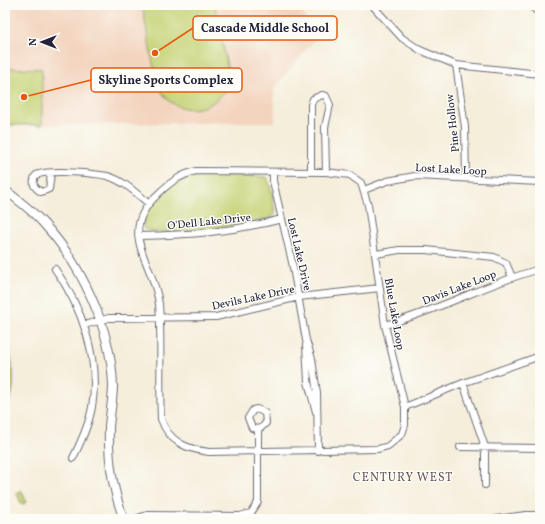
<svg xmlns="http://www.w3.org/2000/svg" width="545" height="524" font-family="Vollkorn,serif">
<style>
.built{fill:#f3d4be}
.green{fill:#c5d273;stroke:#747a57}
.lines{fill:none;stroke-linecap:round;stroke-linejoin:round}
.minor-casing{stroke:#6c6973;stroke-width:8}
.tertiary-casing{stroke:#6c6973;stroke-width:10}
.minor{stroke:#fff;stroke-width:6}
.tertiary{stroke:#fff;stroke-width:8}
.labels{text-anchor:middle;stroke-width:3;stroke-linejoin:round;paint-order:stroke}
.street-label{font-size:11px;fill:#22223b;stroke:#fdfcf7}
.neighbourhood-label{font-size:12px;letter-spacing:1px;fill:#6a5258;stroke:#fdfcf7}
.leader{fill:none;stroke:#e8590c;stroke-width:1.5}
.callout-dot{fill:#e8590c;stroke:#fdfcf7;stroke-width:1.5}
.callout{fill:#fdfcf7;stroke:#e8590c;stroke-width:1.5}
.callout-label{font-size:12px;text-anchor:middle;font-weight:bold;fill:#22223b}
</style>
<rect width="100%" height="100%" fill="#fdfcf7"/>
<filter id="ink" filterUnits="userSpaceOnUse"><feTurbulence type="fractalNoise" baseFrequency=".025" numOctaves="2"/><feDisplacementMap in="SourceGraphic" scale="8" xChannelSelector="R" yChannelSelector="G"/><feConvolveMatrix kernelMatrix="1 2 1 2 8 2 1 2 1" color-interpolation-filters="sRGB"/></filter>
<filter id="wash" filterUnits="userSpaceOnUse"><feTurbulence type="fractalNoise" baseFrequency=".012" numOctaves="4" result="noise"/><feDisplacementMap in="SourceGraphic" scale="16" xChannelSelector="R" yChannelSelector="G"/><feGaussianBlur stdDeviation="0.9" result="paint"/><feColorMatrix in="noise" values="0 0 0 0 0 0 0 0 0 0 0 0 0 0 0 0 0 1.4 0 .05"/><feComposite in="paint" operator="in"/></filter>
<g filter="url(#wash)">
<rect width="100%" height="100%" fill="#f5eedb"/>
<path class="built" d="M5,5h293l19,32 -43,51 1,34 -233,3v-56l-37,-1z"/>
<path class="green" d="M142,5h73l16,81c-7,6 -14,15 -21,18 -16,9 -39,5 -48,-12 -10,-20 -15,-64 -20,-87z
M5,68l37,1v56h-37z
M203,174l64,3 5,14 3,24 -6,4c-24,4 -105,20 -125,10 -6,-15 20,-41 32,-48 9,-4 18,-6 27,-7z
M5,340c7,14 12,44 5,59l-5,3z
M19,491h3l4,11 -2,2 -3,-1 -4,-9z"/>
</g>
<g filter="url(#ink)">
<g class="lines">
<defs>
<path id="minor" d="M372,5l30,33 18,12 36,15 84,9
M530,5l10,9
M456,65l9,62 1,52
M196,171l130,1 24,3 11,8 7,22 17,120 20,82v18l-3,9 -14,12 -10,3 -169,3c-23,-3 -40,-10 -48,-33 -2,-38 1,-77 -2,-115 -5,-43 -43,-70 -2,-109 12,-12 23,-20 39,-24z
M311,171v-66l2,-6 9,-4 4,1 4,9 -5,22 1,45
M273,172v9l19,81 14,78 6,19 5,34 1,58
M51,173l-2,16 -8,3c-4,-3 -9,-6 -7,-12 0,-3 2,-6 5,-6 14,-4 54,-1 68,2 16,4 29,17 41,27
M364,190l23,-9 28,-5 125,6
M138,236c52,-1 93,-4 144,-17
M376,254l23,-4h27l68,7 12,6 6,14
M55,269c27,38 45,90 37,138 -3,18 -11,35 -19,51
M84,325l25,-7 107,-1 83,-20 81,-9
M385,325c53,-14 102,-42 155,-56
M306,345l2,37 8,30
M463,383l22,64v38
M405,407l58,-24 77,-27
M460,447l80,1
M135,519l12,-4 93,1 11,-3 7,-11v-73l4,-2 4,-4 -1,-10 -8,-4 -4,1 -5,8 4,10 6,1
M496,519l30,-4h14"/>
<path id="tertiary" d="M5,190c13,10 28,21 39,34 38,41 67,105 69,161 0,14 -3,28 -4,42 -1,32 3,62 15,92"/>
</defs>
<use href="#minor" class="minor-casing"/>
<use href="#tertiary" class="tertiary-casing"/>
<use href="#minor" class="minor"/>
<use href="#tertiary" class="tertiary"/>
</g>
</g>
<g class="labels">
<g class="street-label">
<text transform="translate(452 123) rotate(-96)" y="4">Pine Hollow</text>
<text transform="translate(451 169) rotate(3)" y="4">Lost Lake Loop</text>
<text transform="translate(209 221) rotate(-6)" y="4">O'Dell Lake Drive</text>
<text transform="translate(300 254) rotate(77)" y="4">Lost Lake Drive</text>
<text transform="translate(459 287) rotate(-21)" y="4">Davis Lake Loop</text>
<text transform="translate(253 297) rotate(-12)" y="4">Devils Lake Drive</text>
<text transform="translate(395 314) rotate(80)" y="4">Blue Lake Loop</text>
</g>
<g class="neighbourhood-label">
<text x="403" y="481">CENTURY WEST</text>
</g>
</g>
<path class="leader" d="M155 53L193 28M24 97L91 80"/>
<g class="callout-dot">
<circle cx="155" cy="53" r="4"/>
<circle cx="24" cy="97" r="4"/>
</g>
<g class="callout">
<rect x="193" y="16" width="144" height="24" rx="4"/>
<rect x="91" y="68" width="151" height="24" rx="4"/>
</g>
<g class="callout-label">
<text x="265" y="32">Cascade Middle School</text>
<text x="166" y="84">Skyline Sports Complex</text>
</g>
<rect width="545" height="524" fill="none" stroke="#fdfcf7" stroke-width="20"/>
<g transform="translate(42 42) rotate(270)" stroke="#fdfcf7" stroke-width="3" paint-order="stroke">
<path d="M0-3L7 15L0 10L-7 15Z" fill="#22223b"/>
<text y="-6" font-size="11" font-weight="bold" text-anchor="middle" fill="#22223b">N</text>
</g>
</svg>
